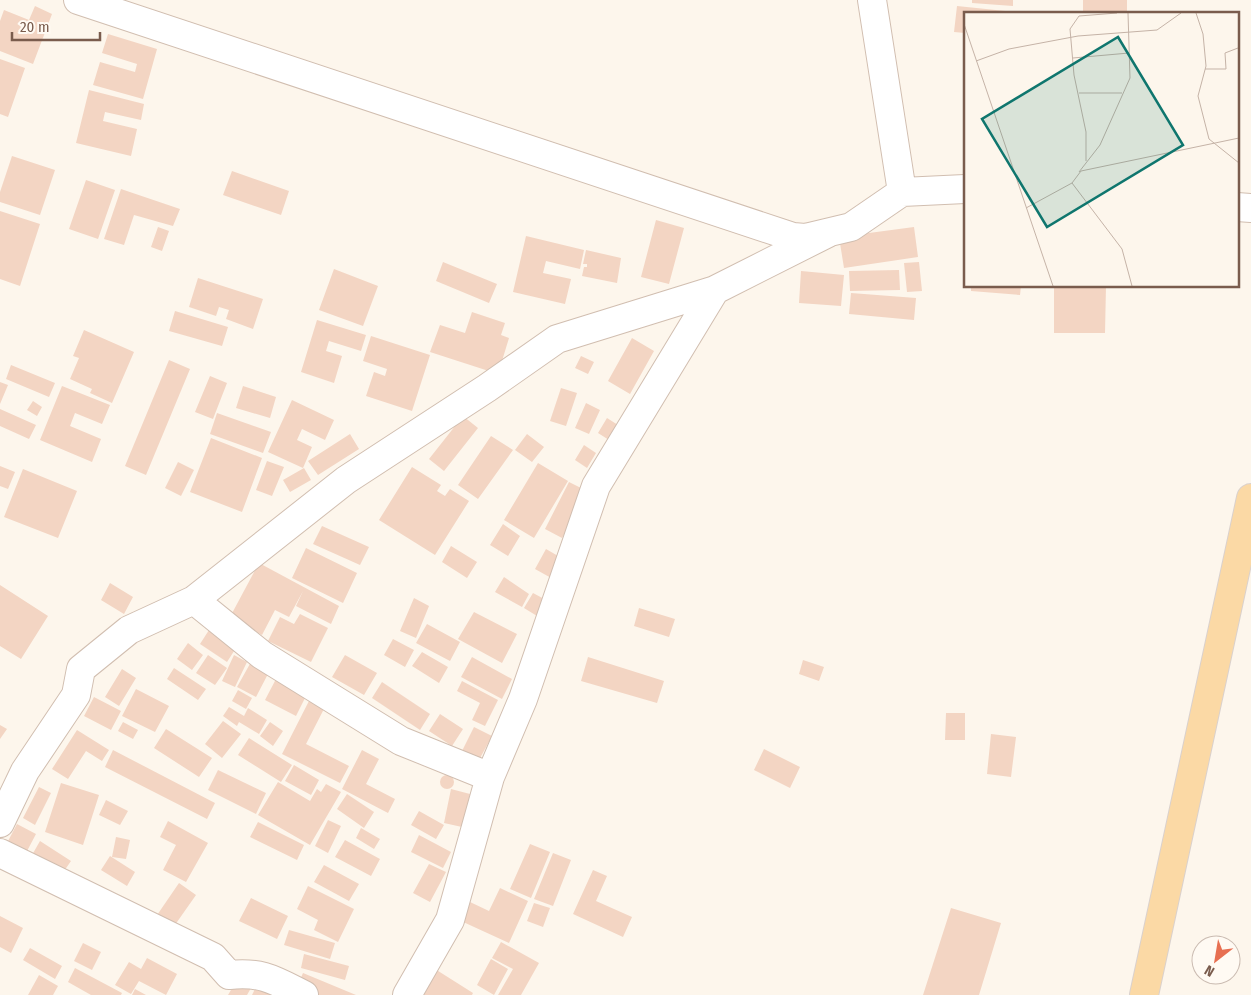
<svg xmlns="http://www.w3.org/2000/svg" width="1251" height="995" font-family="'Fira Sans Condensed',sans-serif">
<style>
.building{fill:#f3d5c3}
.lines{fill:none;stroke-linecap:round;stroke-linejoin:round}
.minor-casing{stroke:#d1beb0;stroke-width:30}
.major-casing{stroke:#dad1cd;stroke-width:30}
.minor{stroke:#fff;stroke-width:28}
.major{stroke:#fbd9a5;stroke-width:28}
.inset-road{fill:none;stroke:#c5b3a7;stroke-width:1}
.view{fill:#0f766e;fill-opacity:0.15;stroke:#0f766e;stroke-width:2.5}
.inset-edge{fill:none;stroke:#7a5c4d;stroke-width:2.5}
</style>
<rect width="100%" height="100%" fill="#fdf6ec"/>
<path class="building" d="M972,0h41v6l-41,-3z
M1083,0h44v14h-44z
M35,6l17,8 -19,50 -33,-13v-30l4,-11 25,10z
M957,6l58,6 -1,2h-49v19l-11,-1z
M108,34l49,15 -14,50 -50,-14 7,-23 35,10 2,-8 -35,-11z
M0,59l25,9 -17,49 -8,-3z
M89,90l55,14 -3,16 -36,-8 -2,9 34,8 -6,27 -55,-13z
M12,156l43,14 -15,45 -40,-13v-10z
M232,171l57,20 -8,24 -58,-20z
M86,180l29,10 -17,49 -29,-10z
M121,189l59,20 -7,17 -39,-11 -10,30 -20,-6z
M0,211l40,13 -20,62 -20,-7z
M656,220l28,8 -15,56 -28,-7z
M158,227l11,4 -7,20 -11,-4z
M914,227l4,30 -74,11 -5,-31z
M526,236l58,14 -4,19 -34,-8 -3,12 28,6 -6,25 -52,-12z
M586,250l35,8 -4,25 -35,-7 2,-9h3v-3h-4z
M443,262l54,22 -8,19 -53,-22z
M919,262l3,29 -15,1 -3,-29z
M334,269l44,17 -15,40 -44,-16z
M899,270l1,20 -50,1 -1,-20z
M801,271l43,4 -3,31 -42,-3z
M198,278l65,21 -10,30 -27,-10 3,-9 -10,-3 -3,9 -27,-9z
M971,286h50l-1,9 -49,-4z
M1054,286h52l-1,47h-51z
M851,293l65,5 -2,22 -65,-6z
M175,311l53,16 -6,19 -53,-15z
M472,312l33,11 -4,12 8,3 -11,36 -68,-22 10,-27 25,8z
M317,320l49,15 -5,16 -32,-10 -3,10 16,5 -8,27 -33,-11z
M84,330l50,22 -22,51 -22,-10 2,-4 -22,-10 9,-21 -6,-2z
M371,336l59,19 -18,56 -46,-15 8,-24 11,4 2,-7 -24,-8z
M632,338l22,13 -24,43 -22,-13z
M581,356l13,6 -6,12 -13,-6z
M169,360l21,9 -44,106 -21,-9z
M11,365l44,18 -6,14 -43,-18z
M210,376l17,7 -14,36 -18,-7z
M0,382l8,3 -8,19z
M62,386l48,19 -8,19 -27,-11 -5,13 31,13 -9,23 -52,-22z
M243,386l33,11 -6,21 -34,-10z
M561,388l16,5 -11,33 -16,-5z
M292,400l42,20 -9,20 -23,-11 -5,11 15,7 -9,21 -35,-16z
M33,401l9,6 -5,9 -10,-6z
M586,403l14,7 -11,24 -14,-6z
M0,409l36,16 -7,14 -29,-13z
M217,413l54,19 -8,21 -53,-19z
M463,416l15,12 -34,43 -15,-12z
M607,418l11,7 -9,15 -11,-7z
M350,434l9,15 -41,26 -10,-14z
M527,434l17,13 -12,15 -17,-12z
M491,436l22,14 -35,49 -20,-14z
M211,438l51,20 -20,54 -52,-20z
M584,445l12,8 -9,15 -12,-8z
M267,461l17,6 -12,29 -16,-6z
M178,462l16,8 -13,26 -16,-8z
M538,463l30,18 -34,57 -30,-18z
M0,466l15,6 -7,17 -8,-3z
M412,467l29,18 -4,6 8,5 5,-7 19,12 -34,54 -56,-35z
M304,468l7,12 -21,12 -7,-12z
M23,469l54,22 -19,47 -54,-21z
M569,482l18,9 -25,47 -17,-9z
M503,524l17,12 -12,20 -18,-11z
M322,526l47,21 -9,18 -47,-21z
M451,546l26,16 -10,16 -25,-16z
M306,548l51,25 -14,30 -51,-25z
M546,549l19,11 -12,19 -18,-10z
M259,563l80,43 -8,18 -35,-18 7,-15 -14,26 -14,-7 -13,25 -32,-18z
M504,577l25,17 -7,13 -27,-15z
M110,583l23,14 -9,17 -23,-14z
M0,585l48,31 -27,43 -21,-13z
M533,593l13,7 -9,16 -13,-8z
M414,598l15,8 -13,32 -16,-7z
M639,608l36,11 -6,18 -35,-11z
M474,612l43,22 -15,29 -44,-24z
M300,614l28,14 -17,34 -43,-21 12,-24 14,7z
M427,624l33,18 -10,19 -34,-18z
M209,630l27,18 -9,14 -27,-18z
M393,639l21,11 -9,17 -21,-12z
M188,643l15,12 -11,15 -15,-11z
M422,652l26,15 -9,16 -27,-17z
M208,655l19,13 -12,17 -19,-12z
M234,655l13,7 -12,25 -13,-6z
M345,655l32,18 -13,22 -32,-18z
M472,657l40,22 -10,20 -41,-22z
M588,657l76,24 -7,22 -76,-22z
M803,660l21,7 -5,14 -20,-7z
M251,662l18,10 -13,25 -19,-10z
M174,668l32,21 -8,11 -31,-21z
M122,669l14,9 -17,28 -14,-9z
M276,679l31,15 -11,22 -31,-16z
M462,681l36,19 -13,26 -13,-6 8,-17 -23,-12z
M382,682l48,32 -10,16 -48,-32z
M136,689l33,17 -14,26 -33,-16z
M238,690l14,8 -6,11 -14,-8z
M94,697l27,14 -10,19 -27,-14z
M311,697l15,8 -20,39 43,22 -9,17 -58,-29z
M229,707l15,9 4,-8 19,12 -8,14 -20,-12 -2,4 -14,-10z
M946,713h19v27h-20z
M440,714l23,15 -11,17 -23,-15z
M223,721l18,13 -19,24 -17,-14z
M123,722l15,8 -5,9 -15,-8z
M270,722l13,9 -10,15 -13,-10z
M0,725l7,4 -7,10z
M474,727l18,9 -13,24 -17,-9z
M166,729l46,29 -13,19 -45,-29z
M77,730l32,20 -7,11 -16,-10 -18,28 -16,-10z
M991,734l25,3 -5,40 -24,-3z
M249,738l43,27 -11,17 -43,-27z
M764,749l36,18 -10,21 -36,-18z
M113,750l102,53 -8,16 -102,-52z
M362,750l17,9 -13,25 29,15 -7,14 -46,-24z
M294,765l25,15 -8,15 -26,-14z
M218,770l48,23 -10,21 -48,-24z
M440 782a7 7 0 1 1 14 0a7 7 0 1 1-14 0Z
M278,782l32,19 7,-12 4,3 5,-8 15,8 -31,53 -52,-30z
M61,783l38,12 -16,50 -38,-13z
M39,787l12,6 -16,32 -12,-7z
M451,789l19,5 -8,33 -18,-4z
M347,794l27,18 -10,16 -27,-19z
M106,800l22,11 -8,14 -21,-10z
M419,811l25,14 -8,14 -25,-14z
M328,820l13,6 -13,27 -13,-7z
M168,821l40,22 -22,39 -23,-12 13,-25 -16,-8z
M258,822l46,23 -7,15 -47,-23z
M17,824l19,10 -10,19 -19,-10z
M361,828l19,11 -6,10 -18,-11z
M419,835l32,17 -8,16 -32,-16z
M116,837l14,3 -4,19 -14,-2z
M345,840l35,19 -9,17 -36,-19z
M40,841l31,20 -9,13 -30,-19z
M530,844l20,8 -19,46 -21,-9z
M553,853l18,7 -18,46 -19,-7z
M110,856l25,16 -8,14 -26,-16z
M429,864l17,8 -16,30 -17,-9z
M324,865l35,19 -10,17 -35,-19z
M593,870l14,6 -11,25 36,16 -9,20 -50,-23z
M179,883l17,12 -26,37 -17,-11z
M308,886l46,23 -16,33 -24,-12 4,-10 -21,-11z
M500,888l28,13 -19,42 -48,-22 9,-19 19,9z
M251,898l37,18 -11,23 -38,-18z
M534,903l16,5 -7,19 -16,-6z
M951,908l50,15 -22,72h-56z
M0,916l23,12 -12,25 -11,-6z
M289,930l46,13 -5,16 -46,-14z
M501,942l38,21 -18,32h-23l15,-26 -21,-11z
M83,943l18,9 -9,18 -18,-9z
M30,948l32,18 -7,13 -32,-19z
M304,954l45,12 -4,14 -44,-12z
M147,958l30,16 -11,21 -27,-14 -8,13 -16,-9 14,-23 12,7z
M491,959l17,10 -14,26 -17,-10z
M75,968l47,25 -1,2h-30l-23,-13z
M435,969l38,24 -1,2h-53z
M303,973l53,22h-44l-16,-6z
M39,975l19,11 -5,9h-25z
M237,980l14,8 -4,7h-19z
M257,985l15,7 -1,3h-19z
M135,989l11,6h-14z"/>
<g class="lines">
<defs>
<path id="minor" d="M78,0l715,237 12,1 46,-11 51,-35 63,-3
M872,0l30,192
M1237,207l14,1
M194,600l68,55 139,86 89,36
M0,823l25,-52 51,-76 5,-26 48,-39 65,-30 152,-120 141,-92 70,-49 158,-49 113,-57
M0,853l213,104 16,18c33,-4 47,6 75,20
M407,995l43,-75 40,-143 33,-78 73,-213 119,-196"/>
<path id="major" d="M1144,995l107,-497"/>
</defs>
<use href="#minor" class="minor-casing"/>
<use href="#major" class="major-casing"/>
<use href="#minor" class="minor"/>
<use href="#major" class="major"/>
</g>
<g transform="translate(964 12)">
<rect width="275" height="275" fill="#fdf6ec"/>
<path class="inset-road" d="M232,1l7,21 3,32 -8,30 11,43 30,24M0,12l89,262M275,25v22M109,46l56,-5M12,49l33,-12 69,-13 79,-6 24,-17M241,57h21l-1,-16 13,-5M115,81h43M122,149v-29l-12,-57 -4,-46 9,-13 38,-3M115,160l21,-27 30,-67 -2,-65M108,171l50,66 10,37M62,196l46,-25 9,-12 158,-33"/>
<path class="view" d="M154,25l65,108 -136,82 -65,-108z"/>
<rect width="275" height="275" class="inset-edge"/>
</g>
<g transform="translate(1216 960) rotate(211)"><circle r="24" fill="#fffaf3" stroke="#cabbb1"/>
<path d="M0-4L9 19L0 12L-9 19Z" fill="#e76f51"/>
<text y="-8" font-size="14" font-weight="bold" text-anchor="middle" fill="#7a5c4d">N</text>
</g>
<path d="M12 32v8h88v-8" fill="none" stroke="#7a5c4d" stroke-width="2.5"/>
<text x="20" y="32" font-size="15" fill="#7a5c4d" stroke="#fffaf3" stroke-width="4" paint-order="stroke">20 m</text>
</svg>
